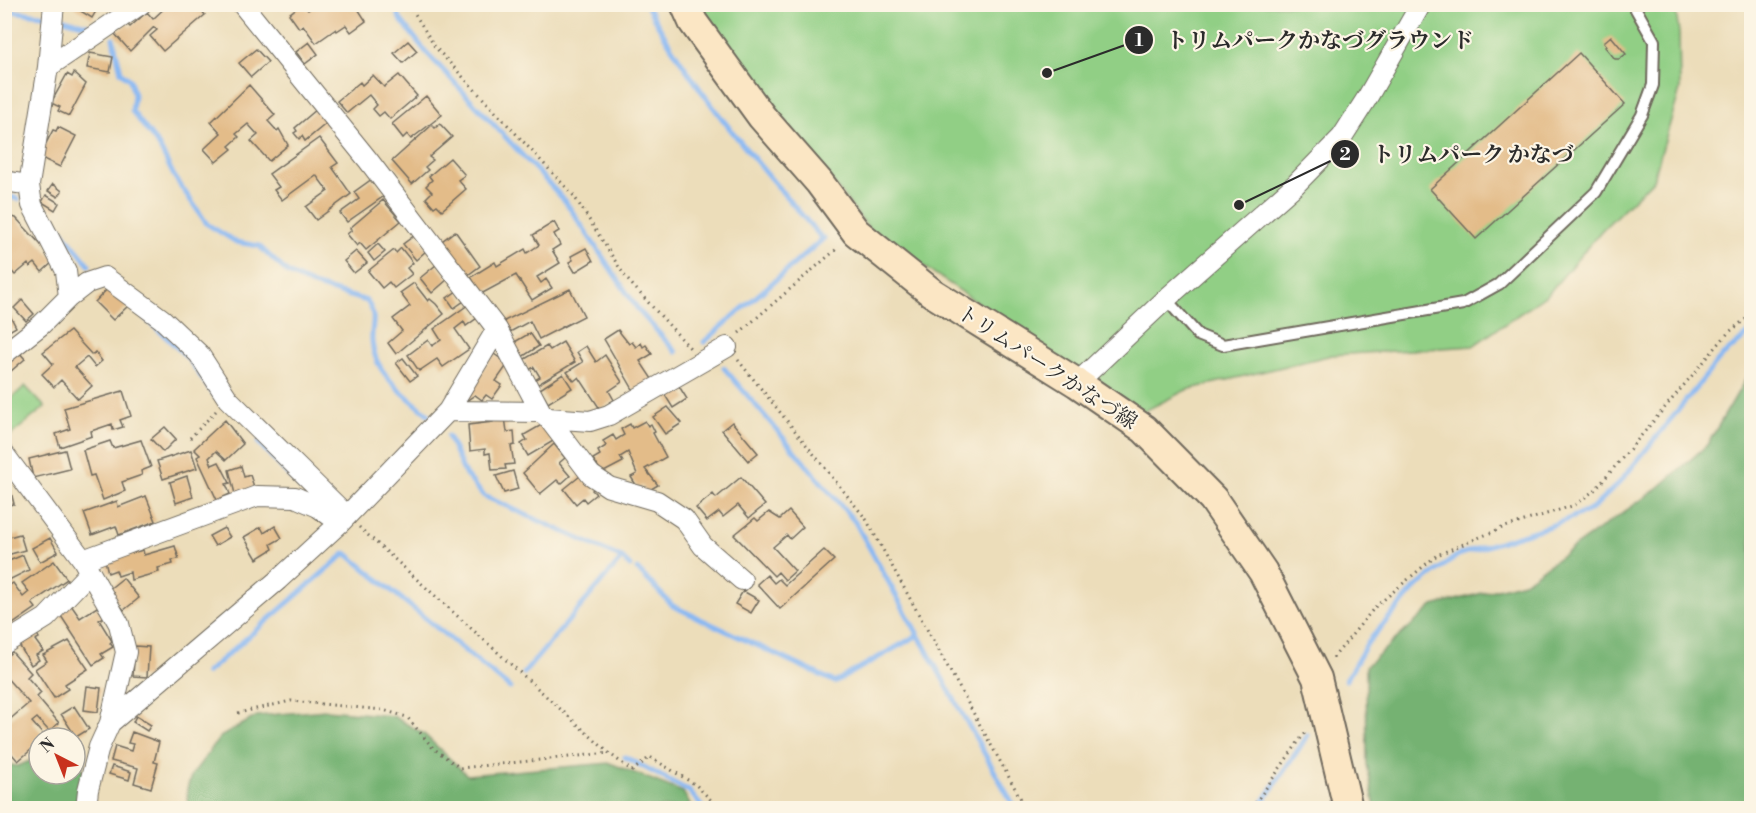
<svg xmlns="http://www.w3.org/2000/svg" width="1756" height="813" font-family="'Libre Bodoni','Noto Serif JP',serif">
<style>
.green{fill:#91cf85;stroke:#5e7d58;stroke-width:1.5}
.forest{fill:#74b272;stroke:#506e4e;stroke-width:1.5}
.lines{fill:none;stroke-linecap:round;stroke-linejoin:round}
.stream{stroke:#88b8f3;stroke-width:5}
.building{fill:#e3bc89}
.lane-casing{stroke:#6f695d;stroke-width:14}
.street-casing{stroke:#6f695d;stroke-width:22}
.secondary-casing{stroke:#6f695d;stroke-width:32}
.path{stroke:#6f695d;stroke-width:3;stroke-dasharray:1.5 4.5;stroke-linecap:butt}
.lane{stroke:#fff;stroke-width:10}
.street{stroke:#fff;stroke-width:20}
.secondary{stroke:#fbe6c4;stroke-width:28}
.labels{text-anchor:middle;stroke-width:4.5;stroke-linejoin:round;paint-order:stroke}
.street-label{font-size:21px;fill:#2b2b2b;stroke:#fcf5e5}
.leader{fill:none;stroke:#2b2b2b;stroke-width:2}
.callout-dot{fill:#2b2b2b;stroke:#fcf5e5;stroke-width:2}
.mark-label{font-size:18px;text-anchor:middle;font-weight:bold;fill:#fff}
.callout-label{font-size:22px;text-anchor:middle;font-weight:bold;fill:#2b2b2b;stroke:#fcf5e5;stroke-width:4.5;stroke-linejoin:round;paint-order:stroke}
</style>
<rect width="100%" height="100%" fill="#fcf5e5"/>
<filter id="ink" filterUnits="userSpaceOnUse"><feTurbulence type="fractalNoise" baseFrequency=".0167" numOctaves="2"/><feDisplacementMap in="SourceGraphic" scale="12" xChannelSelector="R" yChannelSelector="G"/><feConvolveMatrix kernelMatrix="1 2 1 2 8 2 1 2 1" color-interpolation-filters="sRGB"/></filter>
<filter id="wash" filterUnits="userSpaceOnUse"><feTurbulence type="fractalNoise" baseFrequency=".008" numOctaves="4" result="noise"/><feDisplacementMap in="SourceGraphic" scale="24" xChannelSelector="R" yChannelSelector="G"/><feGaussianBlur stdDeviation="1.35" result="paint"/><feColorMatrix in="noise" values="0 0 0 0 0 0 0 0 0 0 0 0 0 0 0 0 0 1.4 0 .05"/><feComposite in="paint" operator="in"/></filter>
<g filter="url(#wash)">
<rect width="100%" height="100%" fill="#ecddba"/>
<path class="green" d="M695,5h980l4,28 1,57 -27,90 -51,50 -54,64 -75,52 -141,9 -146,35 -45,23 -271,-183z
M25,386l20,21 -39,32 -1,-35z"/>
<path class="forest" d="M1751,370v438h-376l-8,-44 -1,-98 67,-60 91,-24 134,-94 49,-43z
M326,710l67,6 31,18 43,41 143,-12 73,29 9,16h-504l-1,-19 4,-13 29,-39 37,-21z
M75,754c13,15 11,38 0,54h-70l-1,-44 14,2 21,-9v17h36z"/>
<g class="lines">
<path class="stream" d="M394,4l6,15 26,33 139,149 74,110 37,41
M646,4c47,86 110,158 174,232
M4,10l43,6
M57,17l40,11
M113,38l8,34 9,8 4,15 -2,16 27,35 15,30 33,48 29,18 23,4 29,27 25,12 54,16c11,18 4,21 5,40 2,34 34,54 57,74
M4,195l14,4
M51,217l38,48
M146,318l42,40 27,38
M704,342l120,-104
M724,368l131,154 160,286
M448,436l17,38 19,22 138,62
M258,442l42,45
M637,569l36,37 162,76 83,-47
M206,673l140,-120 164,135
M524,673l98,-115 8,8
M1346,680l22,-38 48,-55 42,-32 98,-31 36,-15 28,-27 101,-125 31,-26
M625,757l64,34 14,17
M1259,808l49,-73"/>
</g>
<g id="blocks">
<path class="building" d="M75,4h25l-8,14 -18,-11z
M169,4h28l8,11 -42,36 -13,-15 7,-6 -3,-3 -24,24 -15,-17 12,-10 3,3 17,-15 6,7z
M302,4l6,6 8,-6h39l11,17 -15,11 -5,-7 -9,6 -1,-2 -20,14 -13,-18 -4,3 -10,-14z
M1611,36l15,18 -7,5h-4l-10,-12 2,-1 -3,-4z
M408,41l9,10 -14,12 -9,-10z
M309,42l9,12 -13,10 -9,-12z
M256,49l12,13 -17,15 -12,-14z
M90,53l23,4 -3,15 -23,-4z
M1579,53l46,51 -149,135 -46,-50z
M74,73l12,11 -17,32 -11,-5 2,-4 -9,-4 16,-29 5,3z
M373,75l11,12 15,-12 18,21 -27,23 -6,-7 -5,4 -6,-7 4,-4 -8,-10 -22,18 -10,-12 23,-19 2,3z
M249,85l26,30 -7,6 9,10 2,-2 9,16 -19,16 -18,-20 7,-6 -10,-11 -12,10 3,3 -10,9 3,3 -16,13 -12,-13 17,-16 -10,-11z
M426,96l16,19 -31,24 -4,-5 -4,4 -11,-14z
M317,109l11,13 -23,19 -3,-5 -3,3 -5,-6 3,-2 -2,-3z
M440,124l12,13 -23,20 4,3 -8,7 3,3 -16,14 -20,-23 40,-36 3,3z
M58,127l18,9 -16,31 -21,-10 14,-27 3,1z
M319,138l19,25 -6,4 19,27 -35,26 -10,-13 22,-16 -12,-16 -34,25 -8,-10 5,-3 -10,-13z
M450,158l15,17 -7,5 8,9 -24,21 -5,-5 -3,2 -8,-9 6,-6 -6,-6 6,-6 -3,-4z
M372,179l12,17 -37,26 -7,-9 19,-14 -5,-7z
M53,184l9,7 -4,6 -10,-6z
M46,195l13,8 -4,7 -13,-8z
M383,200l18,21 -35,29 -6,-7 -3,3 -10,-12 5,-4 -2,-2z
M4,214l5,5 3,-2 4,1 39,42 -13,12 -7,-9 -5,4 -2,-3 -13,11 -11,-12z
M554,222l5,9 -5,3 6,11 -8,5 8,13 -23,14 4,6 5,-4 6,9 -20,12 -16,-25 -35,19 -10,-17 24,-15 2,4 28,-17 2,4 12,-8 -6,-10z
M455,231l25,35 -12,9 -26,-34z
M415,235l12,15 -11,10 -13,-16z
M378,244l7,8 -11,9 -6,-8z
M401,248l12,15 -6,5 5,6 -18,14 -5,-6 -7,6 -14,-17 26,-21 2,3z
M586,248l7,13 -18,11 -6,-10 4,-2 -2,-4z
M356,251l11,12 -13,10 -10,-12z
M436,265l12,14 -16,14 -12,-15z
M414,283l14,18 2,-2 6,5 8,10 -48,40 -8,-11 14,-12 -9,-12 17,-13 -10,-13z
M109,287l19,19 -15,14 -18,-18z
M570,289l14,27 -45,23 -9,-18 -20,11 -6,-11z
M457,291l7,10 -10,7 -7,-10z
M22,300l12,14 -8,7 -12,-13z
M468,305l9,13 -11,8 -2,-4 -9,7 14,20 -26,18 -6,-8 -18,12 -11,-16 20,-15 4,6 9,-6 -7,-11z
M7,310l9,17 -12,7v-23z
M618,330l11,14 3,-2 4,5 5,-4 2,4 3,-2 6,9 -12,7 12,18 -18,12 -30,-52z
M70,331l22,24 3,-3 7,9 -7,6 -8,-10 -12,10 17,19 -14,13 -17,-19 -7,7 -12,-13 11,-10 -10,-12z
M530,333l9,13 -17,11 -9,-14z
M563,342l12,20 -38,23 -2,-5 5,-3 -6,-10 -5,3 -6,-10 24,-14 3,4z
M586,346l10,16 9,-7 17,27 -13,9 5,9 -14,9 -21,-32 -5,4 -7,-9 16,-10 -6,-10z
M18,351l7,8 -21,18v-14z
M494,354l14,10 -12,17 6,4 -10,14 -6,-4 -4,5 -7,-5 -9,6 -3,-3z
M403,358l14,18 -7,5 -14,-18z
M563,374l9,14 -24,15 -8,-14z
M677,383l10,16 -14,9 -10,-16z
M123,391l8,25 -11,4 3,7 -10,3 -1,-6 -21,7 1,5 -32,11 -4,-13 14,-5 -6,-21z
M668,407l14,16 -17,11 -12,-17z
M505,417l2,15 7,-1 1,14 -4,1 3,18 -9,1 1,4 -14,1 -2,-17 -5,1v-5l-15,2 -2,-26 25,-3v-3z
M225,420l18,24 -17,16 -10,-9 -7,7 3,7 7,-3 11,21 -4,1 4,10 -13,6 -20,-43 3,-2 -6,-6z
M645,421l3,5 3,-2 4,8 -2,1 13,24 -21,12 13,16 -12,7 -4,-6 -4,2 -7,-11 6,-3 -9,-22 -8,5 3,5 -21,11 -9,-14 7,-4 -2,-4 8,-5 -3,-5 10,-6 3,5 8,-5 -3,-6 9,-5 2,4z
M732,422l26,31 -10,8 -26,-31z
M545,423l10,17 -27,16 -7,-12 6,-4 -3,-5z
M165,427l11,12 -13,13 -12,-13z
M141,440l10,27 -10,4 1,4 -20,7 3,9 -22,9 -9,-25 -4,1 -7,-26 27,-9 3,7z
M554,444l11,14 -6,5 11,13 -9,8 -4,-4 -17,14 -17,-21z
M65,450l5,19 -37,9 -4,-19z
M191,450l6,18 -34,11 -6,-18z
M241,466l3,11 6,-2 4,12 -19,7 -6,-24z
M513,471l5,18 -14,4 -8,-17z
M585,472l12,14 -5,4 4,4 -10,8 -3,-4 -7,6 -12,-15z
M187,476l6,21 -17,6 -6,-21z
M741,477l24,28 -16,13 -11,-13 -15,12 -4,-5 -12,9 -11,-13 17,-14 3,4z
M10,488l4,16 -10,2v-17z
M146,496l10,25 -37,14 -3,-9 -24,9 -8,-22 33,-12 1,6z
M789,511l14,16 -13,12 -3,-4 -14,12 22,24 -10,9 -7,-8 -4,4 -40,-41 21,-17 3,3 11,-9 11,7z
M4,525l5,12 11,-3 5,16 -18,5z
M275,526l7,12 -11,6 2,5 -16,10 -13,-22 17,-10 3,6z
M224,528l6,9 -15,9 -6,-10z
M50,538l8,14 -18,10 -8,-14z
M175,546l4,13 -7,1 1,4 -15,4 1,4 -28,8 -1,-8 -12,4 -2,-6 -8,3 -3,-13 38,-10 1,5z
M824,550l10,10 -54,49 -23,-25 10,-9 7,8 5,-4 6,6z
M23,555l6,15 -20,10 -5,-17z
M54,561l13,18 -35,24 4,5 -29,20 -3,-3v-36l9,-6 10,14 6,-5 -7,-9z
M123,578l16,20 -15,12 -16,-20z
M743,591l16,9 -8,13 -16,-9z
M71,605l9,13 17,-11 7,10 -5,3 13,21 -2,2 3,4 -12,7 3,4 -11,7 -34,-52z
M37,634l2,4 -4,2 8,11 -7,4 3,5 -8,5 -12,-20z
M69,641l19,28 -23,15 3,5 -14,9 -19,-29 12,-8 -4,-6z
M135,646l14,1 -2,30 -14,-1z
M12,652l19,21 -4,4 14,16 -4,4 22,26 -10,8 -12,-13 -5,4 14,16h-7v5l-21,18 -14,-16v-28l4,4 21,-18 -25,-28v-17z
M87,686l14,2 -3,24 -14,-2z
M74,706l15,23 -13,8 -15,-23z
M136,716l15,9 -4,6 -14,-9z
M132,732l27,10 -5,20 4,1 -7,25 -17,-5 4,-15 -27,-7 4,-15 16,5 2,-7 -5,-1z
M112,766l19,6 -2,8 -20,-6z"/>
</g>
</g>
<g filter="url(#ink)">
<use href="#blocks" fill-opacity="0" stroke="#6f695d" stroke-width="1.5"/>
<g class="lines">
<defs>
<path id="lane" d="M1166,299l32,36 25,10 240,-41 36,-20 97,-92 46,-77 11,-30 1,-44 -21,-37"/>
<path id="street" d="M48,67l93,-63
M4,181l25,4
M69,297l18,-14 18,-6 57,42 37,35 29,45 119,117
M497,329l44,83
M4,354l37,-29 28,-28 -3,-26 -34,-66 -3,-20 19,-118 6,-63
M1077,383l89,-84 129,-114 47,-48 25,-39 54,-94
M448,411l93,1 7,6 43,57 18,12 48,14 27,18 19,27 39,34
M548,418l42,3 19,-6 118,-68
M4,454l79,106 36,64 7,28 -16,71 -11,24 -11,43 -2,18
M83,560l174,-64 38,1 23,10 22,16
M4,644l42,-26 43,-45
M110,723l168,-143 62,-57 108,-112 49,-82 -129,-169 -126,-156"/>
<path id="secondary" d="M685,4l8,18 69,95 57,65 37,50 75,60 146,91 67,46 69,70 50,73 54,106 31,130"/>
</defs>
<use href="#lane" class="lane-casing"/>
<use href="#street" class="street-casing"/>
<use href="#secondary" class="secondary-casing"/>
<path class="path" d="M409,4l26,43 139,149 52,82 64,70
M739,333l100,-86
M738,360l128,159 160,289
M190,438l26,-27
M359,527l250,226 23,18 18,-14 46,28 23,23
M1333,658l42,-51 62,-52 65,-27 73,-23 21,-16 132,-156 24,-19
M238,713l53,-12 92,9 24,7 26,31 27,20 149,-15
M1252,808l54,-77"/>
<use href="#lane" class="lane"/>
<use href="#street" class="street"/>
<use href="#secondary" class="secondary"/>
</g>
</g>
<g class="labels">
<g class="street-label">
<text transform="translate(1047 367) rotate(33)" y="7">トリムパークかなづ線</text>
</g>
</g>
<path class="leader" d="M1047 73L1139 40M1239 205L1345 154"/>
<g class="callout-dot">
<circle cx="1047" cy="73" r="6"/>
<circle cx="1239" cy="205" r="6"/>
<circle cx="1139" cy="40" r="15"/>
<circle cx="1345" cy="154" r="15"/>
</g>
<g class="mark-label">
<text x="1139" y="46">1</text>
<text x="1345" y="160">2</text>
</g>
<g class="callout-label">
<text x="1320" y="48">トリムパークかなづグラウンド</text>
<text x="1473" y="162">トリムパーク かなづ</text>
</g>
<rect width="1756" height="813" fill="none" stroke="#fcf5e5" stroke-width="24"/>
<g transform="translate(57 756) rotate(318)"><circle r="28" fill="#fcf5e5" stroke="#a8a49b" stroke-width="1.5"/>
<path d="M0-4.5L10 22L0 15L-10 22Z" fill="#c8321e"/>
<text y="-9" font-size="16" font-weight="bold" text-anchor="middle" fill="#2b2b2b">N</text>
</g>
</svg>
